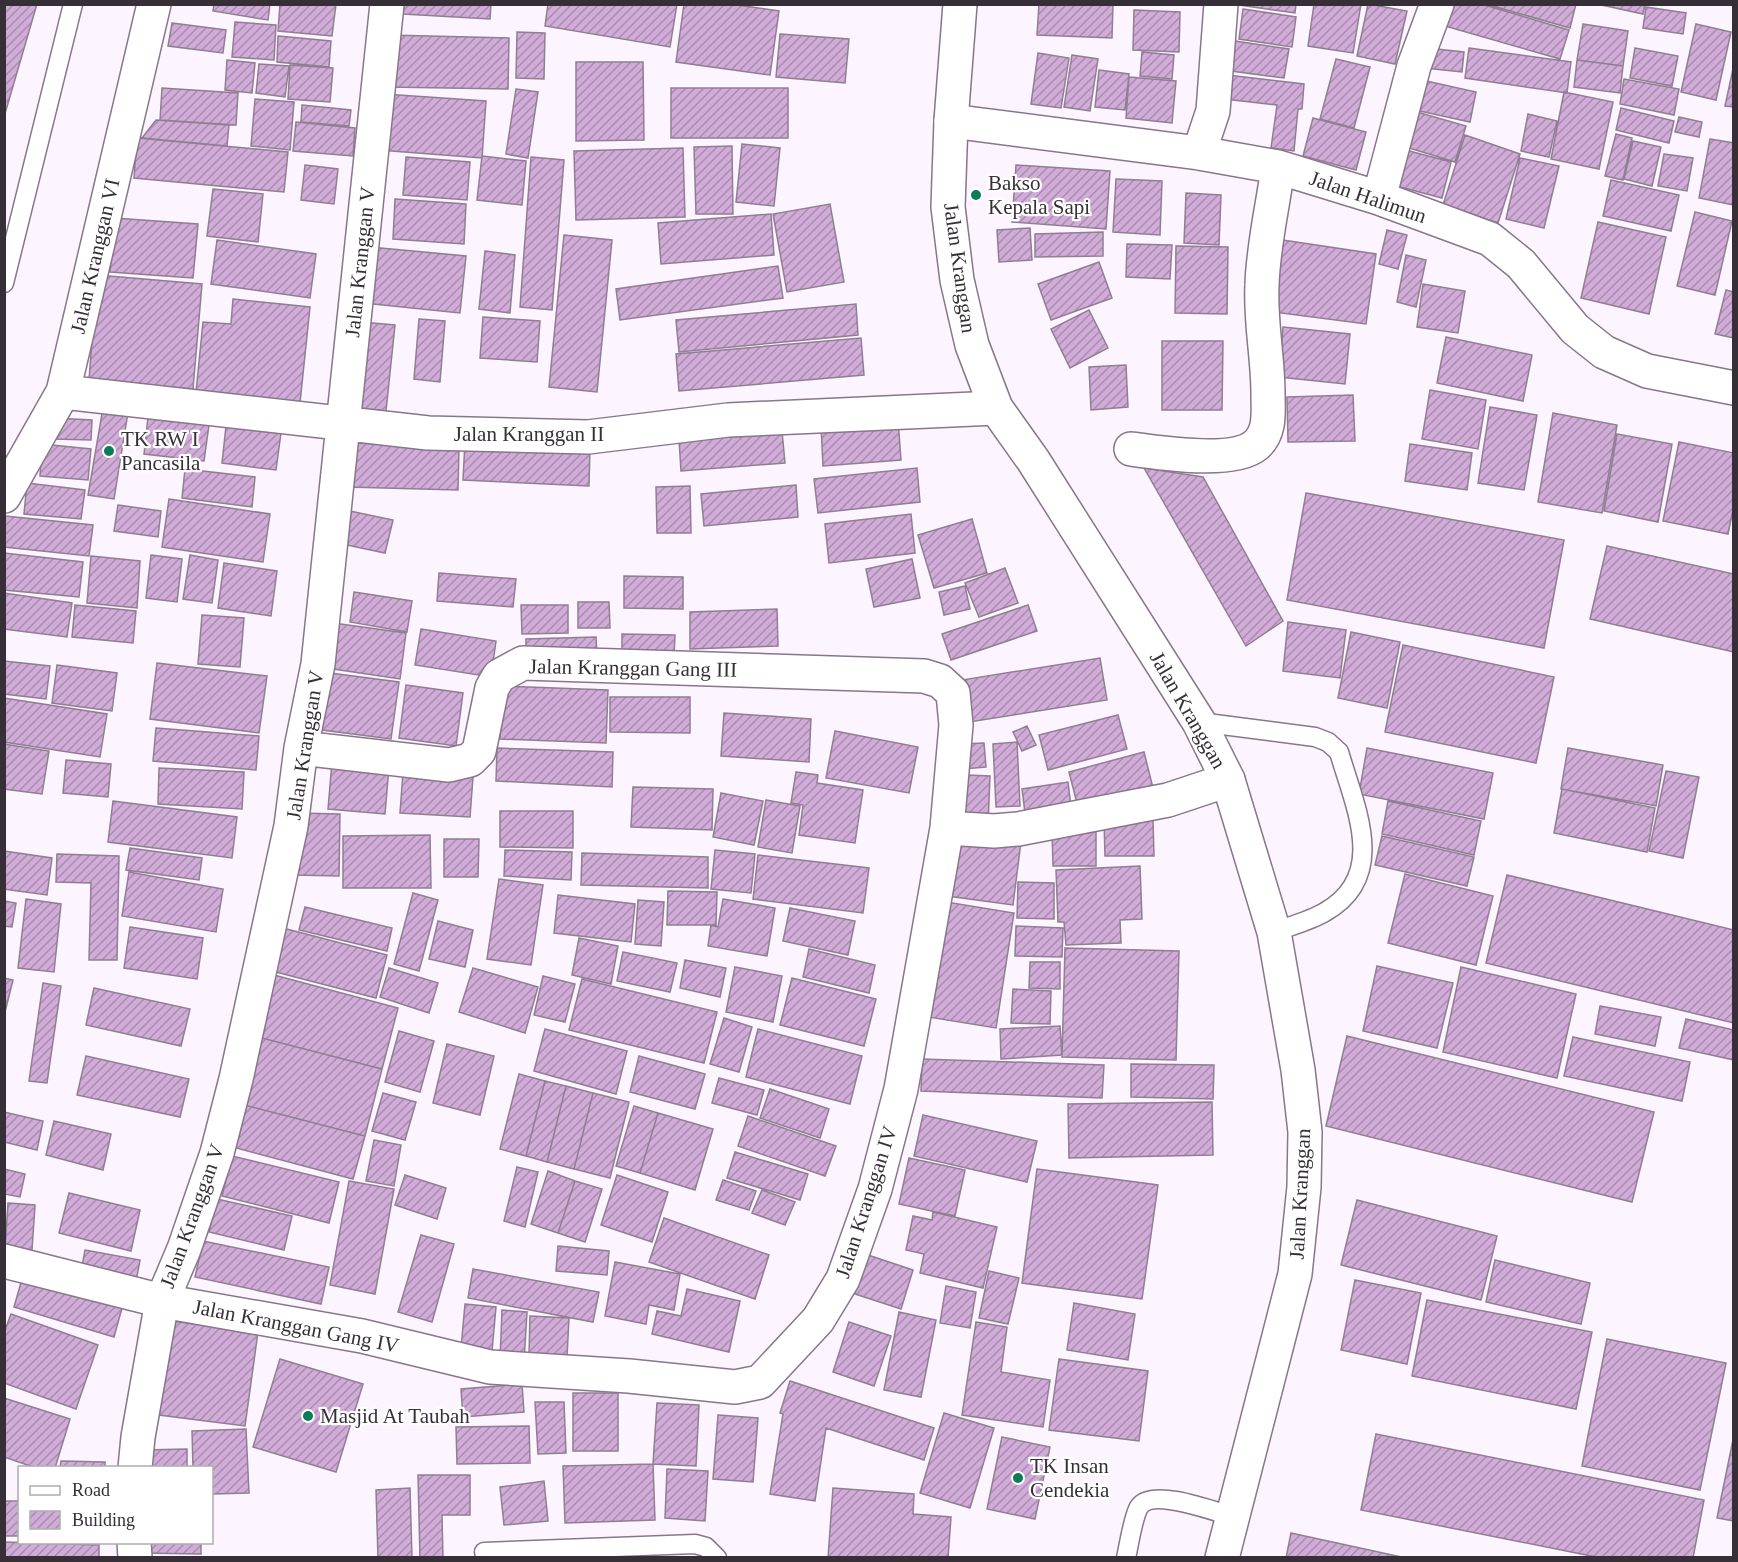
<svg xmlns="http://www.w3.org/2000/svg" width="1738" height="1562" font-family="Georgia,serif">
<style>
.building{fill:url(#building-hatch);stroke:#907e93;stroke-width:1.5}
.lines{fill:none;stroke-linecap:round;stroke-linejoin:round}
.lane-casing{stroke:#88768b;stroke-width:21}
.street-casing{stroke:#88768b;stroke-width:36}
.secondary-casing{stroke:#88768b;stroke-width:36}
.lane{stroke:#fff;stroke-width:18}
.street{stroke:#fff;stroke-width:33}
.secondary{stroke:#fff;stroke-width:33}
.poi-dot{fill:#0a7c58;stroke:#fff;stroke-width:2}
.labels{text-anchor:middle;stroke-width:4.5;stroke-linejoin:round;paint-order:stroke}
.poi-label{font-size:21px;fill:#372f38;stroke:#fff;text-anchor:start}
.street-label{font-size:21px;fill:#372f38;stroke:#fff}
</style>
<defs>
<pattern id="building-hatch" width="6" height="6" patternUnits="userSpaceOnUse" patternTransform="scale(1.5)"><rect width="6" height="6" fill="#d1acd8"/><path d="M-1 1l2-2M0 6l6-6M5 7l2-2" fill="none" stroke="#aa8cb0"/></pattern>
</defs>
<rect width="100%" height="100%" fill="#fcf4fe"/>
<path class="building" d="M4,4h33l-33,113z
M214,4h56l-2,16 -55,-9z
M280,4h56l-4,32 -54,-5z
M404,4h87l-1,15 -87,-5z
M548,4h129l-7,43 -125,-21z
M684,4h46l49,7 -9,64 -94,-13z
M1039,4h74l-1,34 -75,-3z
M1232,4h64l-1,9z
M1314,4h47l-8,49 -45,-7z
M1368,4l39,7 -12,53 -38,-8z
M1444,4h37l88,26 -9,29 -122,-35z
M1486,4h90l-6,24z
M1597,4h48l-2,10z
M1646,7l40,6 -3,21 -40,-6z
M1243,9l53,8 -4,30 -53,-8z
M1134,10l46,2 -1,40 -46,-2z
M235,22l41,3 -2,35 -42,-3z
M172,23l54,7 -3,23 -55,-7z
M1583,24l45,7 -5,35 -46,-6z
M1696,24l35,8 -15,68 -35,-8z
M517,32l28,1 -1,46 -28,-1z
M780,34l69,5 -4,44 -69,-6z
M389,35l120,3 -1,51 -121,-2z
M278,36l53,5 -2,26 -52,-5z
M1235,41l54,8 -5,29 -53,-7z
M1427,48l37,4 -2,20 -37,-4z
M1469,48l102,14 -4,31 -102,-15z
M1635,48l43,8 -6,30 -42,-8z
M1142,52l32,3 -2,24 -32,-3z
M1038,53l31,5 -8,50 -30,-4z
M1072,55l26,4 -8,52 -26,-4z
M1336,59l34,8 -16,61 -34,-9z
M227,60l28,3 -3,30 -27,-3z
M1577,60l46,6 -3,27 -46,-6z
M576,62h67l1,78 -68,1z
M259,64l30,2 -4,31 -29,-4z
M1734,64v43l-9,-1z
M290,65l43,3 -3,34 -42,-3z
M1099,70l30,4 -4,36 -30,-3z
M1219,74l85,10 -2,25h-4l-4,42 -23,-3 6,-43 -61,-7z
M1129,77l47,4 -4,42 -46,-5z
M1413,78l63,14 -6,30 -64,-14z
M1624,79l55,10 -5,26 -54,-11z
M162,88l76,5 -2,32 -76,-5z
M671,88h117v50h-117z
M516,89l22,3 -10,66 -22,-4z
M1564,92l49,10 -14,67 -48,-10z
M384,94l102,7 -4,57 -103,-8z
M255,99l39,3 -4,48 -39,-4z
M302,105l49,5 -2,16 -48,-4z
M1403,108l63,18 -11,36 -62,-19z
M1621,108l53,13 -5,22 -53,-13z
M1528,114l29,7 -8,36 -28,-6z
M1679,117l23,5 -3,15 -24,-5z
M1313,118l53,14 -10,38 -53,-14z
M156,120l73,5 -2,21 -85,-8z
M296,122l59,6 -2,28 -60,-5z
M1616,134l16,4 -9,42 -18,-4z
M1465,135l55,19 -22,69 -55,-18z
M137,138l151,14 -4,40 -150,-14z
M1710,139l24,4v62l-35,-7z
M1633,141l28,6 -9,39 -28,-7z
M742,144l38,4 -6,58 -38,-4z
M732,146l1,68h-37l-2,-67z
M683,148l2,69 -109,3 -2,-69z
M1398,148l53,14 -9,36 -53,-14z
M1664,154l29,4 -6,33 -29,-5z
M482,156l44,5 -4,44 -45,-5z
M406,157l64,5 -3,38 -64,-5z
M531,157l33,3 -12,150 -32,-3z
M1520,158l39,8 -15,62 -38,-9z
M305,165l33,4 -4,35 -33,-4z
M1016,165l94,6 -4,58 -94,-7z
M1116,179l46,2 -2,54 -47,-3z
M1611,180l68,15 -8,36 -68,-15z
M213,189l50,5 -5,48 -51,-6z
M1186,193l35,2 -2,50 -35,-2z
M395,199l71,5 -2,40 -71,-5z
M830,204l14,78 -57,10 -14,-78z
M1695,212l37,9 -17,74 -38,-9z
M771,214l3,41 -113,9 -3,-41z
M114,218l84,6 -5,54 -83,-6z
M1598,222l68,15 -17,77 -68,-16z
M1030,228l2,32 -33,2 -2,-32z
M1387,230l20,5 -9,34 -19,-5z
M1103,232v24l-68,1v-23z
M564,235l48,5 -15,152 -48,-5z
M1276,239l100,15 -10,70 -100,-13z
M217,240l99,14 -6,44 -99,-14z
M1127,244l45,1 -2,34 -44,-2z
M1176,246l52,1 -1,67 -52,-1z
M370,247l96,9 -6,57 -96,-10z
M485,251l30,4 -5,58 -31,-4z
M1406,255l20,5 -10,47 -19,-5z
M1099,262l13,36 -61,22 -13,-36z
M778,266l5,32 -163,22 -4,-31z
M97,275l105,9 -9,105 -104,-9z
M1423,284l42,7 -7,42 -41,-6z
M1726,290l8,2v46l-19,-4z
M233,299l77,8 -10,96 -104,-11 7,-70 28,2z
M856,304l2,31 -179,17 -3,-32z
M1089,310l19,38 -38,20 -19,-39z
M483,317l57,4 -3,41 -57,-4z
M419,319l26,2 -5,61 -26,-3z
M361,322l34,3 -9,86 -33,-3z
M1283,327l67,7 -5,50 -66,-7z
M1446,337l86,18 -9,46 -86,-18z
M861,338l3,37 -185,16 -3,-37z
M1162,341h61l-1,69h-60z
M1126,365l2,42 -37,3 -2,-43z
M1430,390l56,10 -8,49 -56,-10z
M1353,395l2,46 -67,1 -1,-45z
M104,402l25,4 -15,93 -26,-4z
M1490,407l47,8 -13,75 -46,-7z
M1553,413l64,12 -15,88 -64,-11z
M148,417l61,8 -5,36 -60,-7z
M54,418l38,2 -1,20 -38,-1z
M898,420l3,40 -78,6 -2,-41z
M226,426l55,7 -5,37 -54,-7z
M782,431l3,32 -104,8 -2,-31z
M1617,434l55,10 -14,78 -54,-11z
M465,441l125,6 -1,39 -126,-6z
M1679,442l55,11v52l-6,29 -65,-13z
M347,443l112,3 -1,44 -111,-3z
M42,444l49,5 -3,31 -48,-4z
M1410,444l62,9 -5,37 -62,-9z
M917,468l3,34 -102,11 -4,-34z
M1144,468l59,9 80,144 -37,25z
M185,469l70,8 -3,30 -70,-9z
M27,483l58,7 -4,29 -57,-5z
M796,485l2,32 -94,9 -3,-32z
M690,486l1,47h-34l-1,-46z
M1306,493l258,47 -20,108 -257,-48z
M169,499l101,15 -7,48 -101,-15z
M118,505l43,6 -3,26 -44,-6z
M350,511l43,9 -8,33 -43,-9z
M911,514l4,39 -86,10 -4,-39z
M5,516l88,9 -4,31 -85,-9z
M972,519l15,54 -53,15 -16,-53z
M1607,546l127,28v78l-144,-33z
M4,553l79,9 -4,35 -75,-7z
M151,555l31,4 -5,43 -31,-4z
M190,555l28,5 -6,43 -29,-4z
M91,556l49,5 -3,47 -50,-5z
M912,559l8,39 -46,9 -8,-38z
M224,563l53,8 -6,45 -53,-8z
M1005,568l13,35 -39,14 -14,-34z
M439,573l77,6 -3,28 -76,-6z
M624,576l59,1v32l-59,-1z
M965,586l5,23 -26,6 -5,-23z
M354,592l58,9 -5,31 -57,-10z
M4,593l68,10 -5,34 -63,-8z
M578,602h31l1,26h-32z
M75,605l61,6 -3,32 -61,-6z
M521,605h47v28l-46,1z
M1028,605l9,26 -86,29 -9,-26z
M777,609l1,37 -88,3v-37z
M202,615l42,3 -4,49 -42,-3z
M1288,622l58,8 -6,48 -57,-7z
M333,623l73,10 -6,46 -73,-11z
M421,629l75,12 -5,36 -76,-12z
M1351,632l49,10 -13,66 -49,-10z
M622,634l53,1 -1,21h-52z
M596,637l1,18 -71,2v-18z
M1403,645l151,32 -18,86 -151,-31z
M1100,658l7,42 -144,23 -7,-42z
M4,661l46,5 -4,33 -42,-5z
M157,663l110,13 -8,57 -109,-14z
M57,665l60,8 -5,38 -60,-8z
M330,673l69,9 -8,57 -69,-9z
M406,685l57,8 -7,53 -57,-8z
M502,686l106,4 -2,53 -106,-4z
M610,697h80v36l-80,-1z
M4,698l103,16 -7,43 -96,-15z
M724,713l87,6 -2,43 -88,-6z
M1118,715l9,34 -79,21 -9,-35z
M1027,726l9,19 -14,6 -9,-19z
M156,728l103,8 -3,34 -103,-9z
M835,731l83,16 -9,46 -83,-15z
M1017,742l3,64 -24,1 -3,-63z
M984,743l2,24 -23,2 -1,-25z
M4,744l45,7 -7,43 -38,-5z
M497,748l116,4 -1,35 -116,-6z
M1367,748l126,25 -9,46 -125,-25z
M1568,748l95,17 -7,41 -95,-17z
M1144,752l9,36 -75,19 -9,-35z
M66,760l45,4 -3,33 -45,-4z
M332,762l57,5 -4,47 -57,-5z
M159,768l85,4 -2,37 -84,-5z
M1666,771l33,6 -16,81 -34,-7z
M403,772l70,5 -3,40 -70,-4z
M796,772l22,3 -1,8 46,7 -8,53 -56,-8 4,-30 -12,-2z
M967,775l23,1 -2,49 -24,-1z
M1068,782l4,33 -46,6 -4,-32z
M633,787l80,2 -1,41 -81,-3z
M1562,789l93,19 -8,44 -93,-19z
M721,793l42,8 -9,44 -41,-8z
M766,800l34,6 -8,47 -34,-6z
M113,801l124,16 -5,41 -124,-16z
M1388,801l93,20 -7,34 -92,-21z
M500,811h73v37l-73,-1z
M297,813l43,1 -1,62 -44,-1z
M1153,820l1,36h-49l-1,-35z
M1052,829h44v37h-43z
M949,832l72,10 -8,63 -73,-10z
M430,835l1,53h-88v-52z
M1382,836l92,21 -7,29 -92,-21z
M444,839h35l-1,38h-34z
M130,848l72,10 -3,22 -73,-10z
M505,850l67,2 -1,28 -67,-4z
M715,850l40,4 -4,39 -40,-4z
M4,851l48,7 -5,37 -43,-6z
M582,853l126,4v31l-127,-3z
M57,854l62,2 -2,104h-28l2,-77 -35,-1z
M758,855l111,13 -6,45 -110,-14z
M1140,866l2,53 -22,1 1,23 -55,2 -2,-23h-6l-2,-52z
M129,872l94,17 -7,43 -94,-16z
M1405,874l88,22 -17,69 -88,-22z
M1507,875l227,55v93l-248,-60z
M499,879l44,6 -12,80 -44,-6z
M1018,882l36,1v36l-37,-1z
M668,891l49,1 -1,33h-49z
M413,893l25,7 -19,71 -25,-7z
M558,895l77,9 -4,38 -77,-9z
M26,899l35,5 -7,68 -36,-4z
M723,899l52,9 -8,48 -59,-10 3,-21 7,2z
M638,900l26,2 -3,44 -26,-2z
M4,901l12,2 -4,24 -8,-1z
M940,901l74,12 -18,115 -74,-12z
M305,907l87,21 -5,23 -88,-21z
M790,908l65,13 -7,34 -65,-14z
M438,921l35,9 -8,37 -36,-8z
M1016,926l47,2 -1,29 -47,-1z
M130,927l73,11 -6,41 -73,-11z
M279,927l108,28 -11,43 -108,-28z
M579,938l39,8 -7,38 -39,-9z
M1065,948l114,3 -3,109 -114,-3z
M809,949l66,16 -6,28 -66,-16z
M623,952l54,11 -7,29 -53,-11z
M685,960l41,8 -6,29 -40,-9z
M1030,962h30v27l-31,-1z
M1377,966l76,17 -16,65 -74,-17z
M735,967l47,9 -9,46 -47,-10z
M1461,967l115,27 -19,84 -114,-26z
M389,968l49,15 -9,30 -49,-16z
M473,968l65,19 -13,46 -66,-21z
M274,975l124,33 -16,61 -124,-32z
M543,976l32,8 -10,38 -31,-7z
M4,978l9,2 -9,36z
M792,978l84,21 -12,47 -84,-21z
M582,979l135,33 -13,51 -135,-33z
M43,983l18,3 -14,97 -18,-2z
M94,988l96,21 -9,37 -95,-21z
M1013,989l38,2 -1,33 -39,-1z
M1600,1006l61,11 -6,29 -60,-12z
M724,1018l28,9 -13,45 -29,-8z
M1686,1019l48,11v30l-55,-12z
M1060,1026l2,29 -61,4 -1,-30z
M545,1029l82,22 -11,43 -82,-23z
M758,1029l104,27 -12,48 -104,-27z
M399,1031l35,10 -14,51 -35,-10z
M1347,1036l307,76 -22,90 -306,-76z
M258,1037l124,32 -17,67 -125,-32z
M1573,1037l117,25 -8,39 -118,-25z
M447,1044l47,12 -14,59 -47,-12z
M86,1056l103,23 -9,38 -103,-22z
M639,1056l66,18 -10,35 -65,-17z
M922,1059l182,6 -2,33 -181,-7z
M1131,1064l83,1 -1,34 -82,-2z
M519,1074l26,7 -19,75 -26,-7z
M719,1078l45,12 -7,25 -45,-12z
M545,1081l21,5 -19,76 -21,-6z
M566,1086l27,7 -19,76 -27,-7z
M770,1089l59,20 -9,29 -60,-20z
M383,1093l33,9 -11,38 -33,-9z
M593,1093l36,9 -19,76 -36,-9z
M1212,1102l1,53 -144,3 -1,-54z
M240,1104l125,32 -12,43 -124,-33z
M634,1106l24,7 -18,60 -24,-7z
M4,1112l39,9 -6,29 -33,-8z
M658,1113l55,16 -18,61 -55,-17z
M923,1115l114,26 -10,41 -113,-26z
M748,1116l88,30 -11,30 -87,-30z
M54,1121l57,13 -8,36 -57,-15z
M374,1140l27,5 -7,41 -28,-5z
M735,1152l73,22 -8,26 -73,-22z
M232,1156l107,26 -10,41 -107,-27z
M909,1158l56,12 -10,46 -56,-12z
M517,1167l21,5 -13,55 -21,-6z
M4,1169l21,5 -5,23 -16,-3z
M1037,1169l121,16 -16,114 -120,-16z
M548,1171l27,10 -17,52 -27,-9z
M405,1175l41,13 -9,31 -42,-14z
M617,1175l51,17 -16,50 -51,-17z
M723,1180l33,11 -7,19 -33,-10z
M349,1181l45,8 -19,105 -45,-9z
M575,1181l27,8 -17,53 -27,-9z
M762,1190l33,12 -10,23 -33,-12z
M69,1193l71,17 -9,41 -72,-18z
M217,1199l75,17 -8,34 -75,-18z
M1357,1200l140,36 -16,64 -140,-35z
M8,1203l27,2 -3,45 -27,-1z
M933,1212l64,15 -14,61 -63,-15 4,-19 -18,-4 7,-34 19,4z
M664,1218l105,37 -14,44 -106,-37z
M421,1235l33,9 -22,78 -34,-10z
M203,1241l126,26 -8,37 -126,-27z
M558,1246l51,5 -2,24 -51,-4z
M85,1250l55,10 -5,27 -55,-10z
M865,1254l48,16 -12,39 -49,-16z
M1495,1260l95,23 -9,41 -95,-22z
M615,1262l65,12 -6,36 -25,-5 -3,19 -41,-8z
M473,1269l126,23 -6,30 -125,-24z
M989,1271l30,7 -11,46 -29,-6z
M22,1279l100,29 -8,29 -100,-30z
M1355,1280l66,13 -14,71 -66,-14z
M946,1286l30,6 -6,36 -30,-5z
M687,1289l53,12 -11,51 -77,-18 5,-23 24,5z
M1427,1300l165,32 -16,77 -164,-33z
M1074,1303l61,11 -7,46 -61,-10z
M465,1304l31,3 -5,55 -31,-3z
M502,1310l25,2 -3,50 -24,-2z
M899,1312l37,8 -15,77 -37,-7z
M11,1314l87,31 -22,64 -72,-26v-50z
M530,1316l39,2 -2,39 -38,-2z
M171,1321l87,11 -13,94 -86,-11z
M849,1322l42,14 -17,50 -41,-14z
M976,1322l31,5 -6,45 49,8 -7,47 -81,-12z
M1607,1339l119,24 -26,127 -118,-24z
M280,1359l83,25 -27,88 -83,-25z
M1059,1359l89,12 -9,70 -90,-11z
M790,1381l144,47 -10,32 -98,-32 -11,73 -45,-7 13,-80 -3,-1z
M522,1384l2,28 -61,5 -2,-28z
M573,1393h45v58h-45z
M4,1398l66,21 -15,49h-19l-32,-11z
M535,1402h29l2,51 -28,1z
M657,1403l42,2 -3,61 -43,-2z
M944,1413l50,15 -24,80 -50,-15z
M718,1415l40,3 -5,64 -40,-3z
M529,1426l1,37 -73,1 -1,-37z
M246,1429l3,64 -37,1v-26h-19l-1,-37z
M1376,1434l328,66 -11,58h-92l-240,-48z
M1734,1435v86l-17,-3z
M1002,1437l48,10 -15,72 -48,-10z
M187,1449v19h-45v-18z
M61,1461l44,1v6h-45z
M653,1464l2,56 -90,3 -2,-57z
M667,1469l41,2 -3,50 -40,-3z
M418,1475h52v40h-28l1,43h-23z
M544,1481l4,40 -44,4 -4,-38z
M410,1488l2,70h-34l-2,-68z
M833,1488l81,6 -1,20 38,3 -3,41h-120z
M4,1501h16v35h-16z
M1291,1533l115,25h-120z
M4,1542l95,3v13h-95z
M140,1542h61v12l-61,-1z"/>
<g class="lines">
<defs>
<path id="lane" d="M4,283l69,-279
M1199,722l116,15 13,5 11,10c16,55 50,124 -14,160 -15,9 -35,14 -51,20
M484,1552l211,-8 11,3 11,11
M1126,1558c3,-13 7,-41 13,-51 13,-20 77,5 95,10"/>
<path id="street" d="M951,121l248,32 79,14 101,31 111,41 31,25 54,65 29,23 43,19 87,17
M1199,153l14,-42 8,-107
M1379,198l35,-132 23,-62
M63,392l365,41 160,4 140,-17 268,-12
M1131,449c28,4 103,15 125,-4 15,-13 12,-33 12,-51 0,-37 -8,-73 -6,-109 1,-39 11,-79 16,-118
M4,496l59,-104 91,-388
M947,828l47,3 24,-2 150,-29 60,-20
M4,1261l158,40 200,35 128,31 139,9 106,11 25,-5 58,-62 25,-41 32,-90 26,-100 46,-261 9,-103 -3,-32 -13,-12 -16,-5 -401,-13 -24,13 -7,12 -13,63 -9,9 -21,5 -148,-17
M135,1468l3,-31 24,-136 22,-52 33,-96 19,-74 55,-253 10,-78 17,-84 69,-660
M134,1542l1,16"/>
<path id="secondary" d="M960,4l-9,117 -3,86 9,73 15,65 24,63 37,52 166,262 29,58 46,152 24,138 7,62 -1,55 -9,87 -73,284"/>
</defs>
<use href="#lane" class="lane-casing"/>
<use href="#street" class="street-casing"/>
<use href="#secondary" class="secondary-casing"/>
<use href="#lane" class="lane"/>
<use href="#street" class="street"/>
<use href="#secondary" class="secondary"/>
</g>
<g class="poi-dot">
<circle cx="976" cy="195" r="6"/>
<circle cx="109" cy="451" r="6"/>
<circle cx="308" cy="1416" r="6"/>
<circle cx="1018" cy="1478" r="6"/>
</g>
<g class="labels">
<g class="poi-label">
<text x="988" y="190">Bakso<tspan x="988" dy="24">Kepala Sapi</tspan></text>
<text x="121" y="446">TK RW I<tspan x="121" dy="24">Pancasila</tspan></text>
<text x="320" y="1423">Masjid At Taubah</text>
<text x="1030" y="1473">TK Insan<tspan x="1030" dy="24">Cendekia</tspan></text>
</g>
<g class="street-label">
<text transform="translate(1368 197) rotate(19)" y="7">Jalan Halimun</text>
<text transform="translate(95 256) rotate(-77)" y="7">Jalan Kranggan VI</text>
<text transform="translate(360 262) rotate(-84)" y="7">Jalan Kranggan V</text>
<text transform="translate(960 268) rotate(82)" y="7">Jalan Kranggan</text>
<text x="529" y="441">Jalan Kranggan II</text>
<text transform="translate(633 668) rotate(1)" y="7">Jalan Kranggan Gang III</text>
<text transform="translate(1188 710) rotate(60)" y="7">Jalan Kranggan</text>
<text transform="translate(305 745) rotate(-81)" y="7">Jalan Kranggan V</text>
<text transform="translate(1300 1194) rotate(-87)" y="7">Jalan Kranggan</text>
<text transform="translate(866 1202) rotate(-72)" y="7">Jalan Kranggan IV</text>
<text transform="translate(192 1216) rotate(-70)" y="7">Jalan Kranggan V</text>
<text transform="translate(296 1326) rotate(11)" y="7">Jalan Kranggan Gang IV</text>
</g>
</g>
<rect width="1738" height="1562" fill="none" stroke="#372f38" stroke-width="12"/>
<rect x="18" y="1466" width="195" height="78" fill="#ffffff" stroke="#afacaf" stroke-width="1.5"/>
<rect x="30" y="1486" width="30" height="9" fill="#ffffff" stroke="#afacaf" stroke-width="1.5"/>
<text x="72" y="1496" font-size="18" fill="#372f38">Road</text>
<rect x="30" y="1511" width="30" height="18" fill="url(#building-hatch)" stroke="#afacaf" stroke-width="1.5"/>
<text x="72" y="1526" font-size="18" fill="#372f38">Building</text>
</svg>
